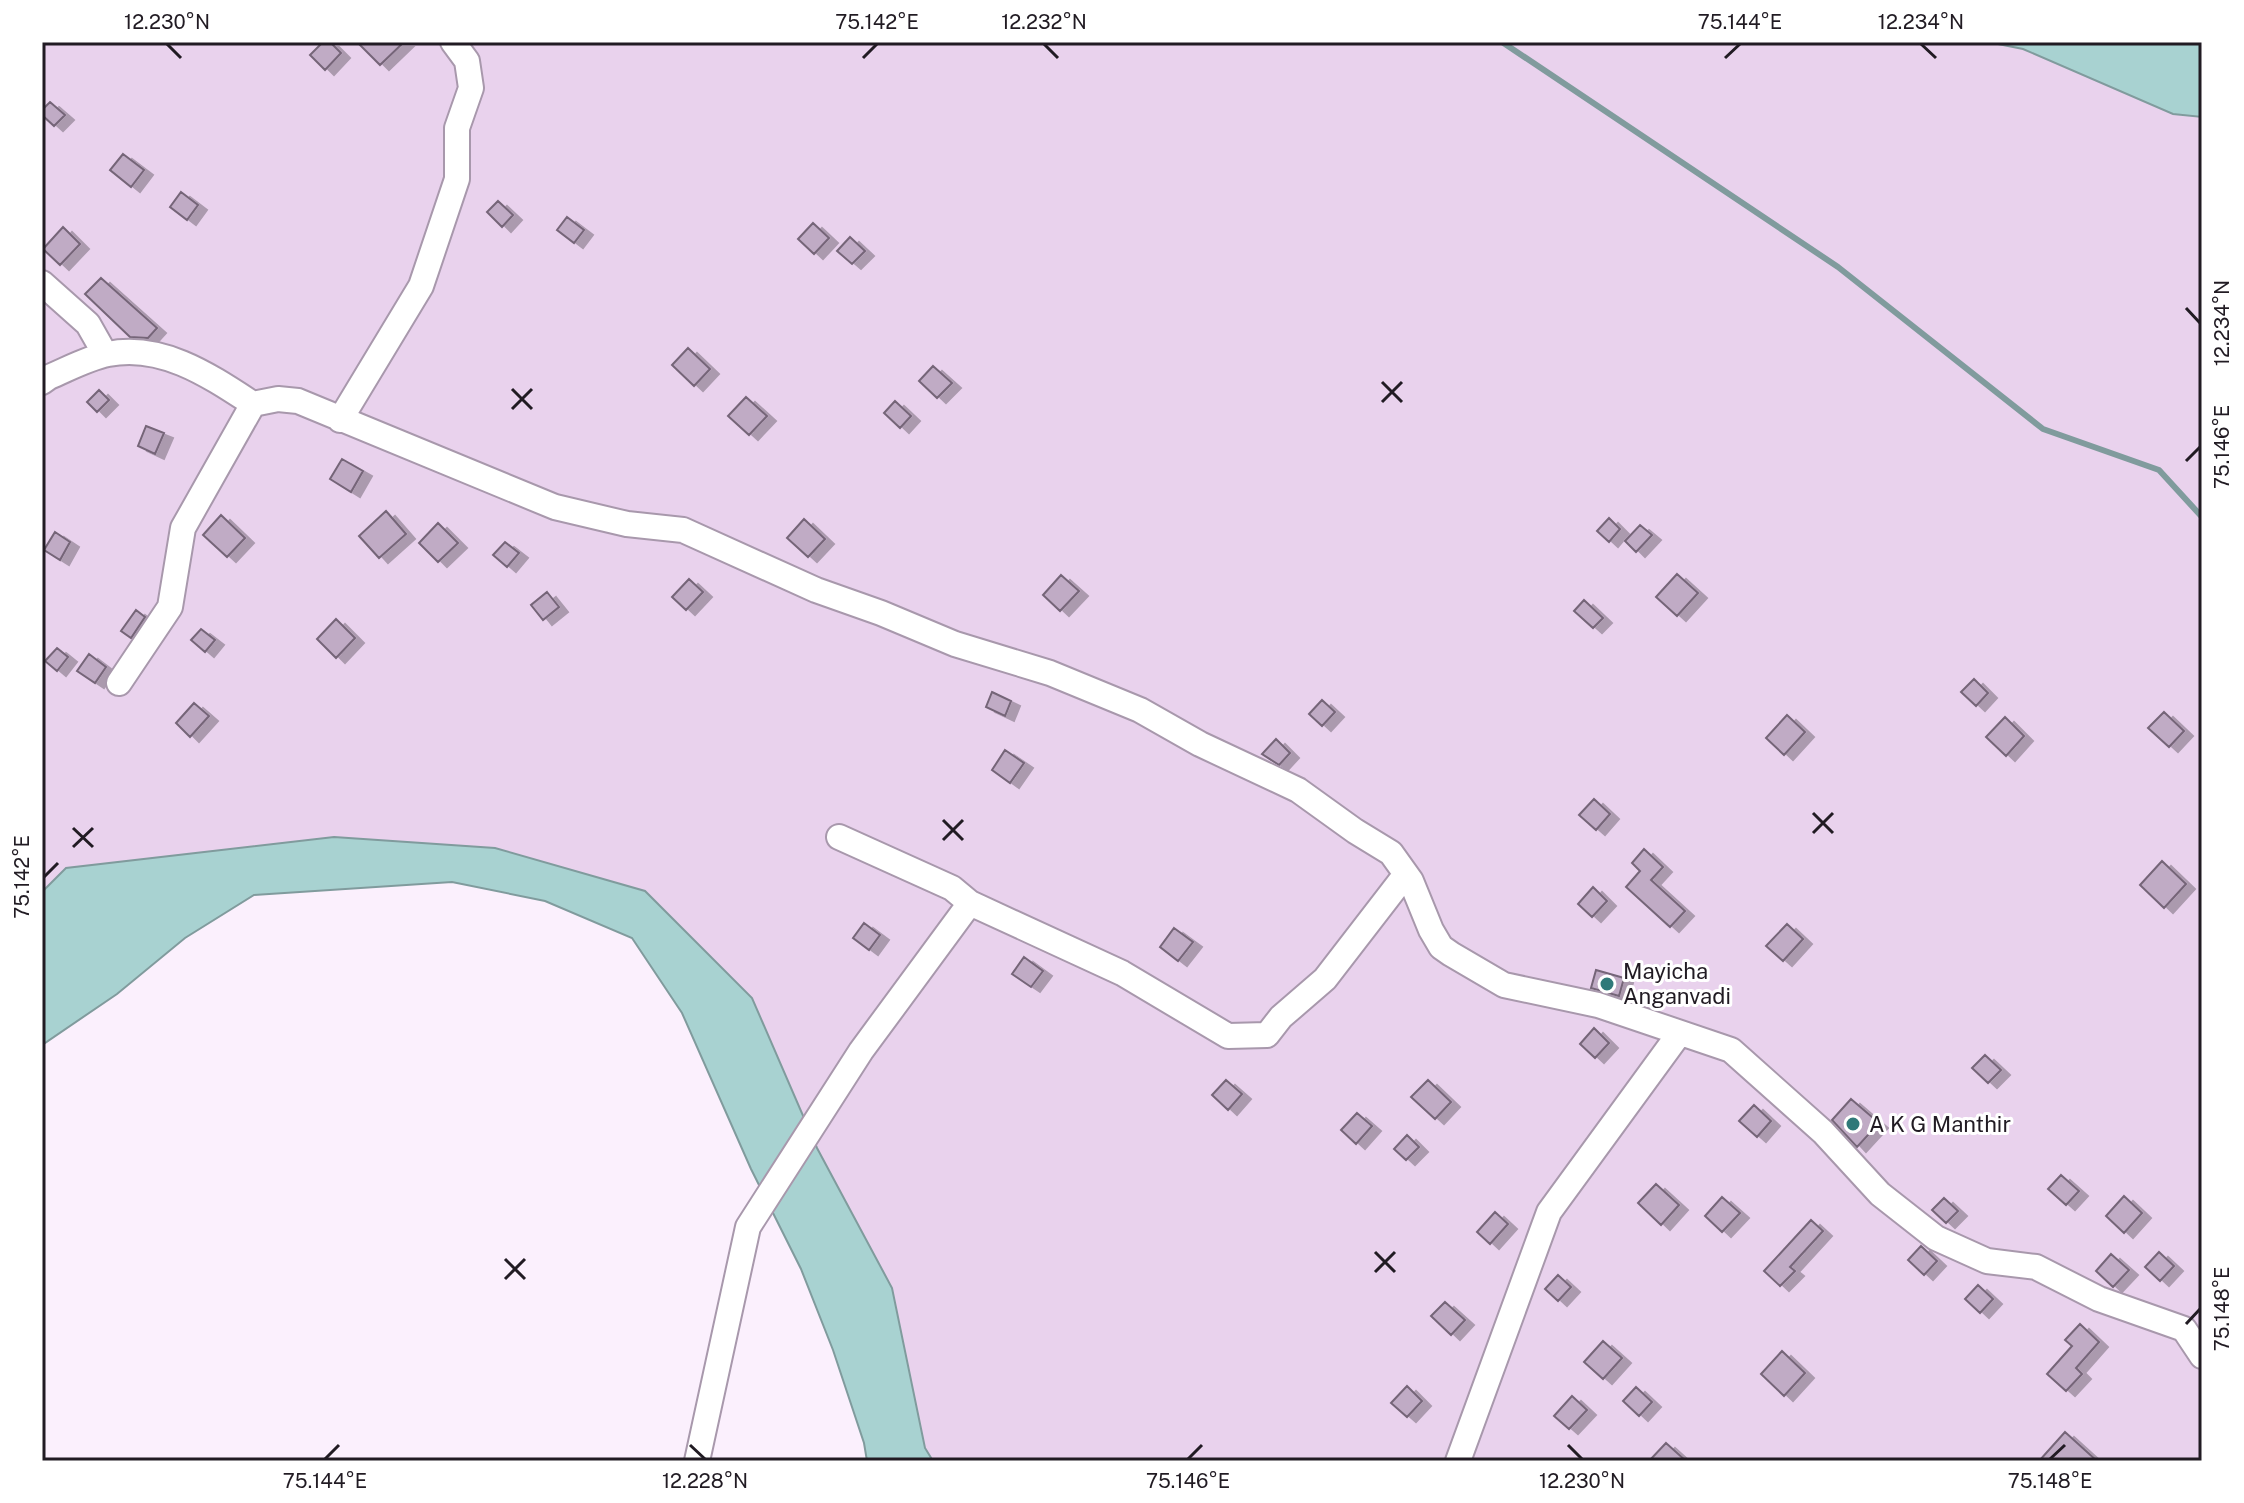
<svg xmlns="http://www.w3.org/2000/svg" width="2244" height="1503" font-family="'Public Sans',sans-serif">
<style>
.green{fill:#e9d2ed}
.water{fill:#a8d2d1;stroke:#809b9d;stroke-width:2}
.lines{fill:none;stroke-linecap:round;stroke-linejoin:round}
.stream{stroke:#809b9d;stroke-width:6}
.building{fill:#c0abc5;stroke:#756578;stroke-width:2;filter:url(#shadow)}
.minor-casing{stroke:#a898ac;stroke-width:28}
.minor{stroke:#fff;stroke-width:24}
.ticks{fill:none;stroke:#211b23;stroke-width:3}
.poi-dot{fill:#2f7979;stroke:#fff;stroke-width:3}
.labels{text-anchor:middle;stroke-width:6;stroke-linejoin:round;paint-order:stroke}
.poi-label{font-size:22px;fill:#211b23;stroke:#fff;text-anchor:start}
.neatline{fill:none;stroke:#211b23;stroke-width:3}
.ticks-label{font-size:20px;text-anchor:middle;fill:#211b23}
</style>
<defs>
<filter id="shadow"><feDropShadow dx="9" dy="5" stdDeviation="0" flood-color="#0004"/></filter>
</defs>
<rect width="100%" height="100%" fill="#fbf0fd"/>
<path class="green" d="M42,42h1946l35,7 150,65 29,3v1344h-1269l-8,-12 -33,-161 -75,-140 -65,-150 -257,-150 -429,20 -24,24z"/>
<path class="water" d="M1988,42h214v75l-29,-3 -150,-65z
M334,837l161,11 150,43 107,107 65,150 75,140 33,160 8,13h-66l-3,-18 -31,-93 -32,-81 -50,-100 -69,-156 -50,-75 -87,-37 -93,-19 -198,13 -69,43 -68,56 -75,51v-153l24,-24z"/>
<g class="lines">
<path class="stream" d="M1502,42l336,225 205,162 116,41 43,47"/>
</g>
<path class="building" d="M323,42h7l11,11 -16,17 -15,-15z
M357,42h47l-24,23z
M50,102l15,13 -11,11 -12,-11v-5z
M123,154l21,16 -13,17 -21,-17z
M181,192l17,13 -11,15 -17,-13z
M498,201l15,14 -11,12 -15,-15z
M567,217l17,13 -10,13 -17,-13z
M813,223l16,15 -15,16 -16,-15z
M63,227l17,17 -20,21 -17,-16z
M850,237l15,14 -13,13 -15,-13z
M101,278l56,50 -9,10 -18,-1 -45,-43z
M688,348l22,21 -16,17 -22,-21z
M933,366l19,17 -15,15 -18,-17z
M99,390l10,10 -12,12 -10,-10z
M746,397l21,19 -18,19 -21,-19z
M895,401l16,15 -11,12 -16,-15z
M146,426l18,7 -9,21 -17,-8z
M342,459l21,12 -12,21 -21,-13z
M386,511l20,23 -27,24 -20,-22z
M221,515l24,23 -18,19 -24,-22z
M1609,518l11,11 -11,13 -12,-11z
M804,519l21,20 -17,18 -21,-19z
M438,523l20,20 -20,19 -19,-19z
M1640,525l12,10 -16,17 -11,-11z
M55,532l15,10 -10,18 -16,-10z
M505,542l14,11 -12,14 -14,-12z
M1677,574l21,19 -21,23 -21,-19z
M1061,575l18,16 -19,20 -17,-16z
M689,579l14,13 -17,18 -14,-13z
M547,592l12,15 -16,13 -12,-15z
M1584,600l19,18 -10,10 -19,-17z
M136,610l9,7 -14,21 -10,-7z
M336,619l19,19 -19,20 -19,-19z
M201,629l14,11 -10,12 -14,-12z
M57,648l11,9 -11,14 -12,-10z
M89,654l17,13 -11,16 -18,-12z
M1974,679l14,14 -12,13 -15,-14z
M992,692l19,9 -6,15 -19,-9z
M1322,700l13,12 -13,14 -13,-12z
M194,703l15,13 -19,21 -14,-14z
M2164,712l20,19 -15,16 -21,-19z
M1787,715l18,17 -21,23 -18,-17z
M2005,717l19,19 -18,20 -20,-19z
M1276,739l14,14 -11,12 -17,-11z
M1005,750l19,13 -14,20 -18,-13z
M1594,799l16,15 -14,16 -17,-15z
M1644,849l19,18 -12,13 34,31 -15,16 -44,-40 14,-16 -8,-8z
M2162,861l24,23 -22,24 -24,-23z
M1593,887l14,14 -15,16 -14,-13z
M864,923l16,12 -11,15 -16,-12z
M1787,924l16,15 -20,22 -17,-15z
M1174,928l19,14 -15,19 -18,-14z
M1024,957l19,14 -12,16 -19,-13z
M1596,970l28,8 -5,18 -28,-8z
M1594,1028l15,15 -14,15 -15,-14z
M1985,1055l16,15 -13,13 -16,-15z
M1226,1080l16,14 -14,16 -16,-15z
M1428,1080l23,22 -16,17 -24,-22z
M1851,1099l28,24 -22,24 -25,-27z
M1754,1105l17,16 -14,16 -18,-16z
M1357,1113l15,13 -16,18 -15,-14z
M1407,1135l12,12 -13,13 -12,-11z
M2061,1175l18,16 -13,14 -18,-16z
M1656,1184l23,21 -18,20 -23,-22z
M2124,1196l18,17 -18,20 -18,-17z
M1722,1197l18,16 -18,19 -17,-16z
M1944,1198l14,13 -12,12 -14,-13z
M1495,1212l13,12 -18,20 -13,-12z
M1811,1220l12,11 -33,36 5,4 -15,15 -16,-15z
M1921,1246l16,15 -13,14 -16,-15z
M2159,1252l15,14 -14,15 -15,-14z
M2111,1254l18,16 -16,17 -17,-16z
M1558,1275l13,12 -13,14 -13,-12z
M1978,1285l15,14 -13,14 -15,-14z
M1445,1302l20,18 -14,15 -20,-19z
M2080,1324l19,18 -23,26 6,6 -16,17 -19,-17 25,-28 -7,-6z
M1603,1341l19,17 -19,21 -19,-17z
M1782,1351l23,22 -21,23 -23,-22z
M1407,1386l15,15 -15,16 -16,-14z
M1636,1387l16,15 -13,14 -16,-15z
M1572,1396l15,14 -18,19 -15,-13z
M2065,1432l32,29h-58z
M1666,1443l20,18h-37z"/>
<g class="lines">
<defs>
<path id="minor" d="M42,283l46,41 17,30
M42,382l7,-5c19,-8 39,-19 59,-23 54,-11 102,22 145,50l25,-5 20,2 257,106 72,17 56,6 133,60 65,23 74,31 95,29 90,37 60,34 98,46 57,41 36,22 20,28 20,49 10,17 10,7 53,31 94,20 133,45 92,82 57,62 56,44 51,23 49,6 63,32 85,30 18,27
M340,420l81,-134 36,-107v-51l14,-40 -4,-27 -14,-19
M119,683l51,-76 13,-79 70,-124
M839,837l113,51 18,15 152,70 106,63 39,-1 14,-18 44,-38 81,-105
M697,1461l51,-234 113,-176 109,-148
M1458,1461l91,-249 130,-178"/>
</defs>
<use href="#minor" class="minor-casing"/>
<use href="#minor" class="minor"/>
</g>
<path class="ticks" d="M167,44l14,14M1044,44l14,14M1921,44l15,14M863,58l14,-14M1725,58l15,-14M2186,308l14,15M1382,382l20,20M512,389l20,20M1382,402l20,-20M512,409l20,-20M2186,461l14,-14M1813,813l20,20M943,820l20,20M73,828l20,19M1813,833l20,-20M943,840l20,-20M73,847l20,-19M44,877l14,-14M1375,1252l20,20M505,1259l20,20M1375,1272l20,-20M505,1279l20,-20M2186,1324l14,-15M690,1445l15,14M1568,1445l14,14M325,1459l14,-14M1188,1459l14,-14M2050,1459l15,-14"/>
<g class="poi-dot">
<circle cx="1607" cy="984" r="8"/>
<circle cx="1853" cy="1124" r="8"/>
</g>
<g class="labels">
<g class="poi-label">
<text x="1623" y="979">Mayicha<tspan x="1623" dy="25">Anganvadi</tspan></text>
<text x="1869" y="1132">A K G Manthir</text>
</g>
</g>
<rect width="2244" height="1503" fill="none" stroke="#ffffff" stroke-width="88"/>
<rect x="44" y="44" width="2156" height="1415" class="neatline"/>
<g class="ticks-label">
<text x="167" y="29">12.230°N</text>
<text x="877" y="29">75.142°E</text>
<text x="1044" y="29">12.232°N</text>
<text x="1740" y="29">75.144°E</text>
<text x="1921" y="29">12.234°N</text>
<text transform="translate(2222 323) rotate(-90)" y="7">12.234°N</text>
<text transform="translate(2222 447) rotate(-90)" y="7">75.146°E</text>
<text transform="translate(22 877) rotate(-90)" y="7">75.142°E</text>
<text transform="translate(2222 1309) rotate(-90)" y="7">75.148°E</text>
<text x="325" y="1488">75.144°E</text>
<text x="705" y="1488">12.228°N</text>
<text x="1188" y="1488">75.146°E</text>
<text x="1582" y="1488">12.230°N</text>
<text x="2050" y="1488">75.148°E</text>
</g>
</svg>
